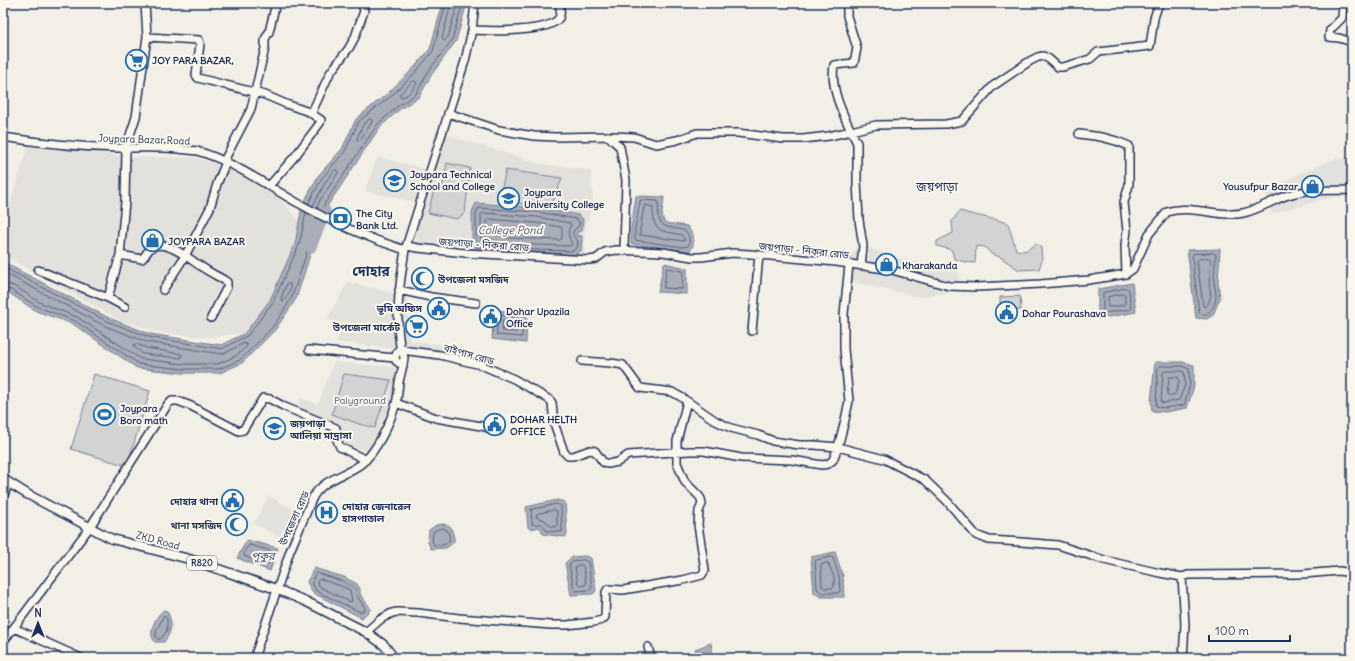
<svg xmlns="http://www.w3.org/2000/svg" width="1355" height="661" font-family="Delius,'Noto Sans Bengali',sans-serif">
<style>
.built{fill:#e2e1dc}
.green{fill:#d2d3d2;stroke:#768198}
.water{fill:#a9adb7;stroke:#707b93}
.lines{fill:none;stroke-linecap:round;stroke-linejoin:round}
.shore{stroke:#546182;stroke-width:1}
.river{stroke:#a9adb7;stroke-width:10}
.minor-casing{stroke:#1b2f5e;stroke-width:10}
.major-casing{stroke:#1b2f5e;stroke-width:11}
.minor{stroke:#fbf7ec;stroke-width:7}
.major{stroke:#fbf7ec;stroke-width:8}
.labels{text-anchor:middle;stroke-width:4;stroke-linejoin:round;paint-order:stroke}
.shield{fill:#fbf7ec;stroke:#5e6b89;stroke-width:1}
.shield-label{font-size:9px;font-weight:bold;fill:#1b2f5e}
.poi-label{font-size:10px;font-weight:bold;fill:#1b2f5e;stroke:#fbf7ec;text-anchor:start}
.street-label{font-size:10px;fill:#1b2f5e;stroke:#fbf7ec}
.park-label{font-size:10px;fill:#49587b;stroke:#fbf7ec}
.water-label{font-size:11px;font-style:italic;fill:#465579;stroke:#fbf7ec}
.quarter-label{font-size:12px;fill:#1b2f5e;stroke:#fbf7ec}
.district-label{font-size:14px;font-weight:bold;fill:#1b2f5e;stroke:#fbf7ec}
</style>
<rect width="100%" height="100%" fill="#f2efe6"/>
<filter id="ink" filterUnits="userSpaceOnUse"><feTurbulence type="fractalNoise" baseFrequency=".025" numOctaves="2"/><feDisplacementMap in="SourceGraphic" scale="8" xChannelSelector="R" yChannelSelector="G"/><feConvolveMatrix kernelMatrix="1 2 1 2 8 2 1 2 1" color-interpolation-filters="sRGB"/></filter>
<g filter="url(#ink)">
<path class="built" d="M444,134l97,30 50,6 2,33 -9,31 1,24 -170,-12 9,-53z
M28,146l106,11 62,1 37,10 50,34 11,13 13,11 -37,74 -25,33 -39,4 -38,-3 -47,-13 -118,-66v-29z
M377,157l48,12 -11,33 -49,-11z
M1352,158v40l-17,-2 -63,18 -7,-22 36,-19 34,-14z
M863,246l35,12 61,14v19l-39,6 -54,-12 -21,-6v-21z
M348,282l48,12v55l-60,-7 8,-16 -17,-7z
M401,292h5l4,49 51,5v7l-58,-6z
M334,362l67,6 -6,36 -25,48 -27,-8v-13l-48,-22 6,-11 17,6z
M268,496l37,19 -14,28 -37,-19z"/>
<path class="green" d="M447,163l23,5 -5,45 -8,6 -29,-6 6,-23 8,-2z
M506,170l56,8 -11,28 -53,-4z
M960,211c16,5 32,7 48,12l8,27 9,1 11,-7 5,4 1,12 -3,9 -20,1 -19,-13 -9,-3 -6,-7 -9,-1 -1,17 -10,-1 -11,-3 -2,-9 -15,-4v-5l16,-8 -1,-12z
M1020,296l1,14 -21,1v-14z
M94,374l56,17 -23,75 -56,-17z
M344,374l47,6 -16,48 -16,-4 -27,-10z"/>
<path class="water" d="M443,3h24l-11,38 -24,33 -13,23 -19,12 -20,18 -52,78 -12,31 -20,63 -21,31 -33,33 -22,10h-37l-46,-5 -64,-44 -37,-13 -27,-18 -6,-1v-30l106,56 41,16 71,11 24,-12 25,-33 25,-56 7,-38 16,-30 24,-27 14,-30 32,-26 24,-23 18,-21z
M636,196l28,1 -2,16 1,6 2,4 22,3c7,9 9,16 3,25l-59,-7v-15z
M476,203l62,5 40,7 5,4 -1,12 -5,1v4h5l-1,15 -7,4 -76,-2 -1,-4h-8v3l-17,-1v-39z
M1220,249l-2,34 2,15 -7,17 -6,4 -11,-1 -9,-68z
M664,263l23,5v26l-29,-2z
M1132,283l4,29 -38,7v-30z
M494,310l33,3 -1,30 -34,-4z
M1155,362h28l11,3v21l-7,22 -22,4 -13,-1 -1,-9z
M557,500l8,2 2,33 -2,2 -22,-3 -3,-7 -10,2 -2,-2 -2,-20z
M444,524l7,3 3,11v4l-8,6 -15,1 -3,-7 1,-12 7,-5z
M247,540l31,8 -8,23 -33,-13z
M835,552l8,24 1,21h-23l-7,-4 -3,-36z
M585,556l6,2 5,33 -3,3 -22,1 -6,-32 7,-6z
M314,568l30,9 13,7 3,5v5l11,15 -9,9 -49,-25 -6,-11z
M164,610l3,1c6,11 5,21 -3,31h-9c-8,-8 0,-26 9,-32z
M711,643l2,15h-16l-2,-9z"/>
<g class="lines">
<path class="shore" d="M451,3l-9,36 2,2 4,-4 10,-34
M413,81h2l2,2c-4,7 -9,14 -17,14v-3z
M370,119l2,1v2l-12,18 -2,1 -1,-3 6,-13z
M641,200l17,1c1,4 0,9 0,13 1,16 16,13 27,17 4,4 6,10 3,15l-6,1 -47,-7v-11l5,-27z
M308,204l14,-26 23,-27 14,-30 32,-25 24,-23 18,-22 13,-48
M645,205l8,2c0,26 6,23 29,28l2,3v3l-44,-6v-6l4,-22z
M313,206l13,-25 9,-11h2l1,3 -18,27 -3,8
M479,208l59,4 38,7 3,2v5l-5,4c-3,5 0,7 4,11l-1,7 -5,3 -70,-2c-8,-7 -16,-1 -25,-2l-1,-2v-32z
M322,211l3,-8 52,-78 21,-19 18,-12 12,-22 24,-32 11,-37
M483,213l54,4 33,6 1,2c-5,8 -2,12 1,19l-2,2 -65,-2c-8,-5 -15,-4 -23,-1l-1,-2v-26z
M489,219l47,4 25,4 1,2v9l-2,2 -53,-2 -8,-3 -11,-1 -1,-1v-12z
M1214,253l2,2c-1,9 -2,19 -2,29 1,4 2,8 2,12 0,9 -7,23 -17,17l-7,-57 1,-2z
M1209,258l2,2 -2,23 2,13 -4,10 -2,1 -2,-1 -6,-45 2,-2z
M3,267l104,54 42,16 73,12 26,-14 25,-33 26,-57 7,-33
M667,268l16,3 -1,18 -18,-1z
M3,272l102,54 42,16 74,12 4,-1 19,-10 2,1 1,2 -11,10 -18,8h-35l-42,-5 -64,-42 -36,-14 -27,-17 -11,-3
M287,284h3c2,5 -3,12 -6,17h-2l-1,-2z
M3,288l8,2 27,17 37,14 64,43 44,5h36l21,-9 32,-32 9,-13 11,-18 26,-78
M1127,288l2,2 2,19 -28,4v-20z
M1123,294l2,2v9l-15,2h-2v-10z
M498,315l24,2v20l-25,-2z
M503,320l14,1v11l-14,-1z
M136,344l11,4 34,6 1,3 -2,1 -37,-4 -9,-7v-2z
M1160,366h22l7,3 1,16 -6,20 -20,3 -8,-2 2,-38z
M1165,371h16l3,1 1,13 -6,15 -15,3 -3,-1 2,-29z
M1170,377h8l1,6 -4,11 -6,2 -2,-2 2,-15z
M557,504l4,2 1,26 -15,-1c-8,-12 -5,-5 -15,-7l-1,-14z
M554,510l3,1v14l-1,2 -6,-1 -5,-6 -9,-3 1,-3z
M443,528l5,3 2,9 -6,5h-10l-2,-4 1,-9 5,-3z
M250,545l21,6 -3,13 -3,1 -21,-9c-1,-3 3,-10 6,-11z
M831,557l2,1 6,18 1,15 -2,2h-16l-5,-4 -2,-28 2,-1z
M584,560l4,2 4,26 -2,2 -15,1 -1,-2 -5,-24 5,-4z
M828,563l6,14v9l-1,2h-9l-2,-2 -1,-21z
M582,565l1,1 3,17 -1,2 -5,1 -2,-2 -3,-17 1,-1z
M317,573l25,8 12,6 2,3 1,6 8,12v2l-5,2 -44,-21 -4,-9 3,-8z
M320,579l21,7 9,4 2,11 -2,1 -30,-15 -3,-5z
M164,616l3,3v11l-5,8 -4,1 -2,-2v-5z"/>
<path class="river" d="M311,248l15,-37"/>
<defs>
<path id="minor" d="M847,3v13l10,32 -3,15 -20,2c-4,23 8,47 17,66l25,-6 70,-1 16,-3 31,-35 37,-25 8,-4 5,-1 6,3 9,8h5l27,-8 8,-7 52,-6 4,-28 5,-15
M1343,3l-1,15 -12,12 -1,7 10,1 13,4
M472,30c17,1 77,3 87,-12 3,-5 1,-10 0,-15
M147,37l52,3 1,4 -4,31 2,3 67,17 21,9 26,9
M448,113l51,17 35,6 21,1 58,-1 21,1 22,7 21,-4 20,-7h41l45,6h20l26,-3 22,-5 6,12v38l2,39 4,26 -2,20
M1079,134c18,2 33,4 50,12v39l-5,17 3,29 -2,14 1,29
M608,136l12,11 6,33 -2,70
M3,137c38,6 76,10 115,11 20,0 40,-1 61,1 6,1 12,1 18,2 36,10 67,33 99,51 35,20 71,36 109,48 -5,32 -10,64 -5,96 1,5 4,7 4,12 -1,8 -3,16 -5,24 -1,7 -1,15 -3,21 -5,18 -20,50 -35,61 -16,12 -38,15 -48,33l-23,54 -36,107
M269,186l27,-31 24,-32 1,-3 -9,-6v-2l18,-39 19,-25 6,-11 9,-26 -2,-8
M407,246l11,2 48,5 123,7 7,-1 9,-7 11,-2 47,2 29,5h9l32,-4 17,1 86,8 56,8 57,16 28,1 63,-3 49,-4 37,-6 7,-5 16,-35 18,-22c24,-8 52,6 76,1 15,-3 30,-13 45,-18 20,-7 43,-4 64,-5
M405,250l60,-189 7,-31 3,-27
M120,255l22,4c5,-5 6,-11 13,-13 15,-5 38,16 50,23 7,5 15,8 22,13v5l-16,31
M38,270l70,28 17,9
M163,290l22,-34 25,-48 7,-24 9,-22v-5l25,-48 14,-61v-9l4,-7 7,-29
M399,290l32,7 45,6
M108,298l12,-43 5,-53 1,-55 10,-30 11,-80 -2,-34
M752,331l7,-76
M309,350l86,8
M582,361l29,2 12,2 17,23 32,4 9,5 35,24 15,7 27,7 15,6 26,4h15l24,2 46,12 41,21 22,21 29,34 13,5 32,2 37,3 46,15 56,13 22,4 6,-2 115,-1 36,-3 13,2
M403,366l-7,-5 -1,-3 2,-6 3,-4 9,3 31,4 41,10 33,14 36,21 2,3 2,20 10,29 4,4h5l17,-6 5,1 8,11 5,2 10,-2 10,-7 61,-4h15l37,7 51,2 30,5 6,-1 5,-4 5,-13 7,-27 4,-19 -5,-52v-35l5,-49
M396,403l40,15 45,8 18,5
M3,497l6,-14
M1182,577l3,47 -2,34
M14,628l67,30
M366,632l15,-13 11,-6 5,-1 21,1 41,5 92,7h16l27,-3 8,-2 3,-3 1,-25 2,-3 15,1 60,-10 19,-5 3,-5 -7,-45 1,-14 3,-7 -1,-5 -2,-3 -14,-14 -8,-19v-22l10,-40
M3,642l87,-115 78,-123 4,-3h6l13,5 48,25 4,-1 20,-32 7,1 15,8 51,21 1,12 3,7 26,13
M648,647l3,11"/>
<path id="major" d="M3,479l24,15 85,45 77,20 87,30 29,12 61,31 18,13 10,13"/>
</defs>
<use href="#minor" class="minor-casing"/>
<use href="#major" class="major-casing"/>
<use href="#minor" class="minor"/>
<use href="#major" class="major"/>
</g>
</g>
<defs>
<symbol id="supermarket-ring" viewBox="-11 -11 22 22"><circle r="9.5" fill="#fbf7ec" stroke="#1f6fb2" stroke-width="1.5"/><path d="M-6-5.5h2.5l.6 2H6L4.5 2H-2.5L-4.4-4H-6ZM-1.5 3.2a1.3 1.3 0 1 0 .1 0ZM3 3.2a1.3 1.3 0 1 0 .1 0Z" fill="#1f6fb2"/></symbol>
<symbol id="university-ring" viewBox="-11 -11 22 22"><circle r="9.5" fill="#fbf7ec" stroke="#1f6fb2" stroke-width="1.5"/><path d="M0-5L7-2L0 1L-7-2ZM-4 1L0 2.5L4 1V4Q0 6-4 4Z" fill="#1f6fb2"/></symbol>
<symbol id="shop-ring" viewBox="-11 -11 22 22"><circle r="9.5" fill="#fbf7ec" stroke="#1f6fb2" stroke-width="1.5"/><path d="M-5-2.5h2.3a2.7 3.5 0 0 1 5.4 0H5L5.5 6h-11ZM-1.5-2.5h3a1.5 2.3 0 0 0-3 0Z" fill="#1f6fb2"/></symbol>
<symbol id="bank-ring" viewBox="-11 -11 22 22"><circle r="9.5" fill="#fbf7ec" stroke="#1f6fb2" stroke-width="1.5"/><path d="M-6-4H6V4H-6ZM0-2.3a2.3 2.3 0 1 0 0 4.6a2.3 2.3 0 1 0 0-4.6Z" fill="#1f6fb2"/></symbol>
<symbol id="mosque-ring" viewBox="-11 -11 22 22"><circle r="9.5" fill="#fbf7ec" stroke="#1f6fb2" stroke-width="1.5"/><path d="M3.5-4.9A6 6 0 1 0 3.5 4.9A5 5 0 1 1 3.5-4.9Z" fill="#1f6fb2"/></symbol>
<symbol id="civic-ring" viewBox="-11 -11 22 22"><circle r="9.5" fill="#fbf7ec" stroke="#1f6fb2" stroke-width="1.5"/><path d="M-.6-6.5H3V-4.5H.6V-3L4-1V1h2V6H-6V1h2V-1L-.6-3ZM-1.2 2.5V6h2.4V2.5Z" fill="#1f6fb2"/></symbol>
<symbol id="stadium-ring" viewBox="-11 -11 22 22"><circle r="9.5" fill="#fbf7ec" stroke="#1f6fb2" stroke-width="1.5"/><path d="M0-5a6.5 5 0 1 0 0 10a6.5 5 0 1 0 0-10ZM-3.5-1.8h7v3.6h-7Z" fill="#1f6fb2"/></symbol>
<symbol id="hospital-ring" viewBox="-11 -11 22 22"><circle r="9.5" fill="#fbf7ec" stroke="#1f6fb2" stroke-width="1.5"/><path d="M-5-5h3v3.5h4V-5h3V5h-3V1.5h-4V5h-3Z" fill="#1f6fb2"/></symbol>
</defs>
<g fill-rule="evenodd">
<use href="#supermarket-ring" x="124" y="48" width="25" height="25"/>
<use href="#university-ring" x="382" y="168" width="25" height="25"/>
<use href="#shop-ring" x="1300" y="174" width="25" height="25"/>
<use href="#university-ring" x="496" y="186" width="25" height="25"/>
<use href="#bank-ring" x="328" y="206" width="25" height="25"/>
<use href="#shop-ring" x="140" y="228" width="25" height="25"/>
<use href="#shop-ring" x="874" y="252" width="25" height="25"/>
<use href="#mosque-ring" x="410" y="266" width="25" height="25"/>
<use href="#civic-ring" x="426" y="296" width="25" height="25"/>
<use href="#civic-ring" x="994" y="300" width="25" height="25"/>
<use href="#civic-ring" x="478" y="304" width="25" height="25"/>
<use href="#supermarket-ring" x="404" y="314" width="25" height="25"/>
<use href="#stadium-ring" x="92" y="402" width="25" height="25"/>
<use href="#civic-ring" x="482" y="412" width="25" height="25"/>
<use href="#university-ring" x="262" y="416" width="25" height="25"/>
<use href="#civic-ring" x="220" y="488" width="25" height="25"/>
<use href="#hospital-ring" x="314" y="500" width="25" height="25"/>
<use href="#mosque-ring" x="224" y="512" width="25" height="25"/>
</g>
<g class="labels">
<rect class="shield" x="187" y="556" width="30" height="14" rx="3"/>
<g class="shield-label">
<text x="202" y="566">R820</text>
</g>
<g class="poi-label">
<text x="152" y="64">JOY PARA BAZAR,</text>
<text x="410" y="178">Joypara Technical<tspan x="410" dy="12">School and College</tspan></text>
<text x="1298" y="190" text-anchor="end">Yousufpur Bazar</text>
<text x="524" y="196">Joypara<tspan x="524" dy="12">University College</tspan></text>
<text x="356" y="217">The City<tspan x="356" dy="12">Bank Ltd.</tspan></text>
<text x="168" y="245">JOYPARA BAZAR</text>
<text x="902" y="269">Kharakanda</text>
<text x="438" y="283">উপজেলা মসজিদ</text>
<text x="422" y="312" text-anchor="end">ভূমি অফিস</text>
<text x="506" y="315">Dohar Upazila<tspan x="506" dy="12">Office</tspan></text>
<text x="1022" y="317">Dohar Pourashava</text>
<text x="400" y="331" text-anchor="end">উপজেলা মার্কেট</text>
<text x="120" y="412">Joypara<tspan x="120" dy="12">Boro math</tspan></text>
<text x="510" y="423">DOHAR HELTH<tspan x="510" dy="12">OFFICE</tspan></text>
<text x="290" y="427">জয়পাড়া<tspan x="290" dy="12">আলিয়া মাদ্রাসা</tspan></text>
<text x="218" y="505" text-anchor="end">দোহার থানা</text>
<text x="342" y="510">দোহার জেনারেল<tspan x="342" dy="12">হাসপাতাল</tspan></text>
<text x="222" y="529" text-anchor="end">থানা মসজিদ</text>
</g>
<g class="street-label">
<text transform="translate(144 139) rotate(2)" y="4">Joypara Bazar Road</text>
<text transform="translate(484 244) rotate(4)" y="4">জয়পাড়া - নিকরা রোড</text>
<text transform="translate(804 250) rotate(6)" y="4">জয়পাড়া - নিকরা রোড</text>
<text transform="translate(469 354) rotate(16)" y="4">বাইপাস রোড</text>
<text transform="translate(294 518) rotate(-66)" y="4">উপজেলা রোড</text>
<text transform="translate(158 540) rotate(15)" y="4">ZKD Road</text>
</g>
<g class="park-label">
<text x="360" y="404">Palyground</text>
</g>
<g class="water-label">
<text x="510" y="234">College Pond</text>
<text x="263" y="560">পূকুর</text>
</g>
<g class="quarter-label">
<text x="937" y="191">জয়পাড়া</text>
</g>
<g class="district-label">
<text x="371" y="276">দোহার</text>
</g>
</g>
<rect width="1355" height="661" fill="none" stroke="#fbf7ec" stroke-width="16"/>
<rect x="8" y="8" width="1339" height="645" fill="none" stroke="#1b2f5e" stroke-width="1.5" filter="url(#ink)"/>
<g transform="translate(38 623)" stroke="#fbf7ec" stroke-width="3" paint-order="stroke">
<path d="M0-3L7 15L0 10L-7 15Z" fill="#1b2f5e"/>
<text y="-6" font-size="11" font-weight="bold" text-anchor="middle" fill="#1b2f5e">N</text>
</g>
<path d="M1209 635v6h81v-6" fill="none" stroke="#1b2f5e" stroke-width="2"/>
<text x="1215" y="635" font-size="12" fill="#1b2f5e" stroke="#fbf7ec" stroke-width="3" paint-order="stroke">100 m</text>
</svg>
